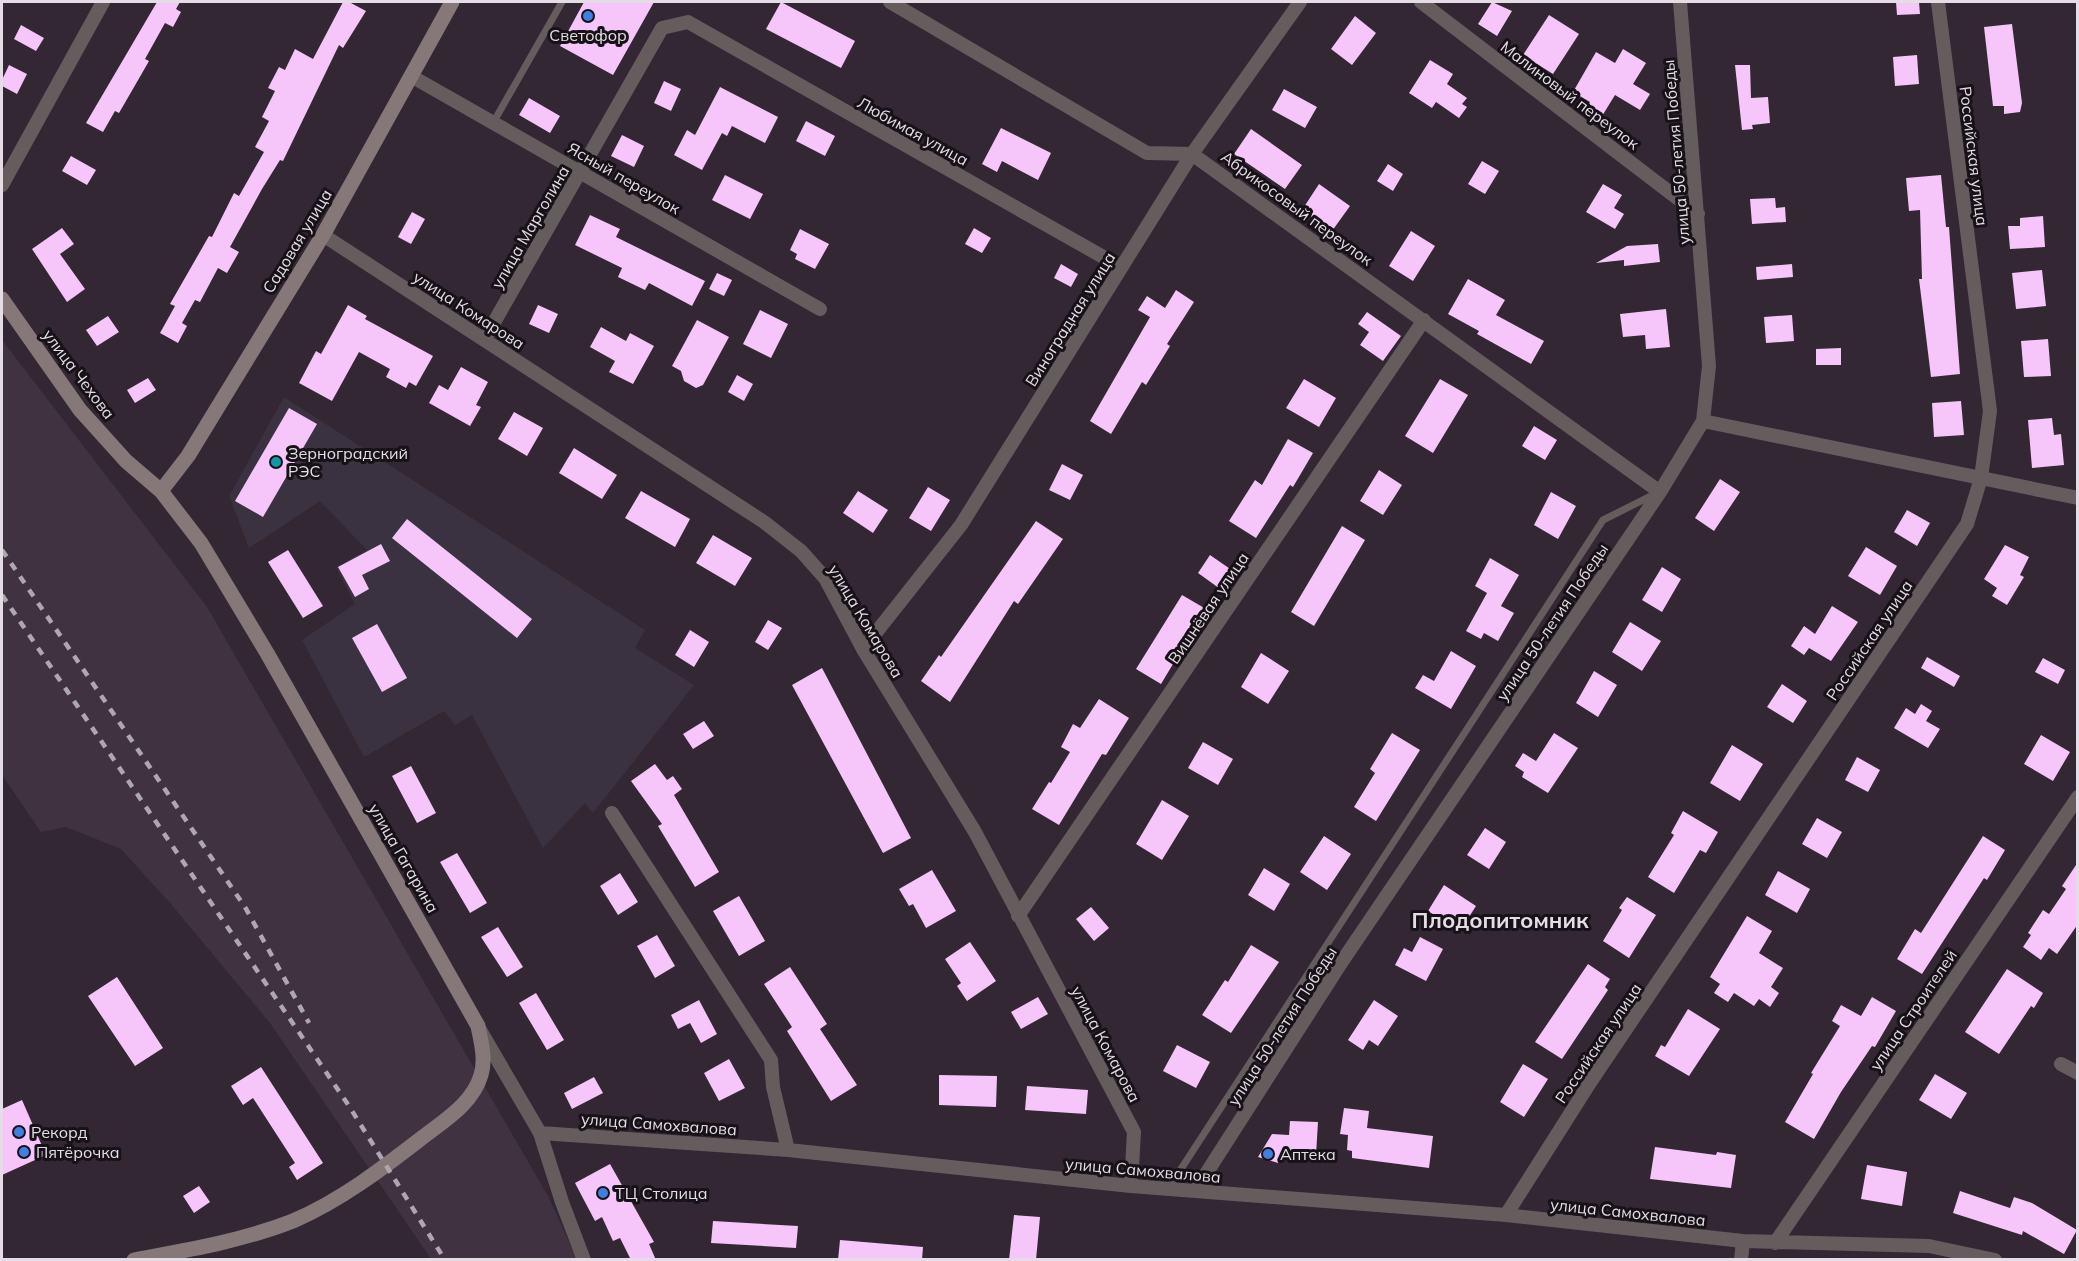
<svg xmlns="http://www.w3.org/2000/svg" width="2079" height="1261" font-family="Mulish,sans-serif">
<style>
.industrial{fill:#3b3241}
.built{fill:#413242}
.building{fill:#f6c5fa}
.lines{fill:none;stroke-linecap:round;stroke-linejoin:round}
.lane{stroke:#655c5d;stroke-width:7}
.street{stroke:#655c5d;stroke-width:14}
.secondary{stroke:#867778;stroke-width:15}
.rail{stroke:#afa7b0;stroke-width:4.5;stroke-dasharray:8 8;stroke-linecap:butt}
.shop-dot{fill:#3f7fe0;stroke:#171217;stroke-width:2}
.culture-dot{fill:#0f9aa8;stroke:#171217;stroke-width:2}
.labels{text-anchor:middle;stroke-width:6;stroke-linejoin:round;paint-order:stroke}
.poi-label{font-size:16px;fill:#e4dde5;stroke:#171217;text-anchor:start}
.street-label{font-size:16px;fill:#e4dde5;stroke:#171217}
.district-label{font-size:22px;font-weight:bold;fill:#e4dde5;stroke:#171217}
</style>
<rect width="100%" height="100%" fill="#322733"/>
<path class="industrial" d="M284,397l361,233 -10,18 59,37 -101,128 -8,-10 -42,45 -71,-133 -17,10 -11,-14 -80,46 -62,-117 53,-36 -19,-37 31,-17 -47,-49 -71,47 -20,-52z"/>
<path class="built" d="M2,340l205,267 341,589 29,63h-146l-161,-236 -100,-120 -49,-54 -55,-22 -25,5 -39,-57z"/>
<path class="building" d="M157,2h23l-4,7 5,3 -8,15 -8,-4 -20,36 4,2 -8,14 -22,38 -4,-2 -12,21 -17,-9z
M343,2h6l17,9 -23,37 -4,-3 -56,116 -3,-1 -18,29 -32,58 9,5 -12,21 -9,-5 -18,34 -5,-2 -13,23 5,3 -9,17 -18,-10 15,-27 -5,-2 39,-68 3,1 22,-44 5,3 25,-44 -9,-5 14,-26 -7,-4 13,-26 -7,-3 11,-21 6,3 10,-21 18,10z
M584,2h70l-41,73 -53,-29z
M781,2l74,39 -14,27 -75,-39z
M1492,2l20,9 -15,25 -19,-12z
M1896,2h23l1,12 -23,1z
M1549,15l30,19 -26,40 -30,-19z
M1355,16l21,17 -24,32 -21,-16z
M2012,24l10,79 -2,9 -16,2v-8h-11l-9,-79z
M21,25l23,13 -8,13 -22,-12z
M1623,49l23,14 -13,21 17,10 -10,16 -25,-15 -16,26 -15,-8 6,-11 -17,-10 23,-40 19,11z
M1917,55l2,29 -24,2 -2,-29z
M1430,60l23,14 -6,10 20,14 -5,6 5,3 -8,11 -23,-16 -4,6 -23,-15z
M9,65l18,9 -10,20 -15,-8v-6z
M1735,65h15l1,33 17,-1 2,26 -18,2 1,4 -11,1z
M664,81l17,8 -10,22 -17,-8z
M720,87l58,30 -13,26 -33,-17 -5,10 -5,-3 -20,37 -28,-15 13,-25 8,5z
M1284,89l33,18 -12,21 -33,-18z
M529,98l31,18 -10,17 -31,-18z
M806,121l29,15 -10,20 -29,-15z
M1001,128l50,25 -13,27 -36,-19 -5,11 -15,-8z
M1251,129l51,36 -17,24 -51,-35z
M622,135l22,11 -10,21 -23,-11z
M71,156l25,14 -9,15 -25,-14z
M1482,161l17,10 -14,23 -17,-10z
M1388,164l15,10 -10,17 -16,-10z
M725,175l38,19 -13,25 -38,-19z
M1941,175l5,52h3l11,147 -29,3 -12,-98h3l-2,-69 -11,1 -3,-33z
M1319,184l31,22 -18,25 -30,-21z
M1603,184l19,11 -8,13 10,6 -9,15 -29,-17z
M1775,198l1,10 9,-1 1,15 -34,2 -2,-25z
M412,212l13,7 -14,25 -13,-7z
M590,215l30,14 -4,8 89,44 -13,25 -43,-23 -4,7 -27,-13 4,-9 -47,-23z
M2043,216l2,31 -35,2 -2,-23h12v-8z
M62,228l12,16 -14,10 25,35 -18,13 -35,-53z
M974,228l17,10 -9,15 -17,-9z
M800,229l29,15 -14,25 -20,-10 2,-5 -7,-4z
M1411,231l24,15 -22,35 -24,-15z
M1658,244l2,18 -36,4v-6l-28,3 31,-17z
M1061,264l17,10 -7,13 -17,-9z
M1792,264l1,13 -36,3 -1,-13z
M2042,270l4,36 -30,3 -4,-36z
M717,273l15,7 -8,16 -15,-7z
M1468,279l37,21 -9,15 48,26 -13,23 -54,-30 2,-3 -31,-17z
M1176,290l18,12 -27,42 3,2 -24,39 -4,-3 -31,52 -21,-13 60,-104 -12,-7 9,-14 18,12z
M348,305l19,11 -2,3 68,37 -17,30 -7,-4 -3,6 -20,-11 4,-8 -31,-17 -27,49 -33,-18 17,-32 5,3z
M538,305l20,9 -9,19 -20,-9z
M1666,309l4,38 -24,2 -1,-14 -22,2 -3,-23z
M760,310l28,14 -17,34 -28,-14z
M1367,312l34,24 -18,25 -23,-16 9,-13 -11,-8z
M1792,315l2,26 -28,2 -2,-26z
M108,316l11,16 -22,14 -11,-16z
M697,320l32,17 -26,48 -7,3 -12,-7 -3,-10 -9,-5z
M601,327l25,14 4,-8 24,13 -21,38 -24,-12 6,-11 -25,-14z
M2048,339l3,37 -27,1 -3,-36z
M1841,348v17h-25v-16z
M461,367l27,15 -12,23 5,2 -11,19 -41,-23 10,-18 9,5z
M737,375l16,9 -9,17 -16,-9z
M148,378l8,12 -21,13 -8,-13z
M1304,379l32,19 -17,29 -33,-19z
M1440,379l28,16 -35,58 -28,-17z
M1961,401l3,34 -30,2 -2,-34z
M289,408l28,16 -54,93 -28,-16z
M514,412l29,16 -16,28 -29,-17z
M2052,418l2,17 7,-1 3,31 -32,3 -4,-48z
M1534,426l23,14 -12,20 -23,-14z
M1288,439l25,14 -20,34 -3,-2 -34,53 -27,-17 26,-41 7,5z
M574,448l43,27 -15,24 -43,-26z
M1062,464l21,11 -13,25 -21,-10z
M1379,470l23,15 -19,30 -23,-14z
M1720,479l20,13 -26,39 -19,-13z
M928,487l22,13 -19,31 -22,-13z
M641,491l49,28 -15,28 -50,-29z
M858,491l30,19 -15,23 -30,-20z
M1551,492l25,14 -18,33 -24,-14z
M1907,510l23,13 -13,23 -23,-14z
M407,519l125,100 -15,19 -125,-100z
M1036,521l27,18 -45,65 -4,-3 -64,101 -29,-21 18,-26 2,2z
M1342,526l23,14 -51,86 -23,-14z
M713,535l39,23 -17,28 -39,-23z
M381,544l9,17 -28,14 7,14 -14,8 -17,-30z
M2005,545l24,12 -9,18 4,2 -17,28 -15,-9 5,-8 -13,-9z
M1866,547l31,19 -17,29 -32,-19z
M288,550l35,56 -20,12 -35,-56z
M1210,555l26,18 -13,18 -25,-18z
M1490,558l29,17 -18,31 13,7 -16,28 -14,-8 -3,6 -15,-8 21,-38 -12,-7z
M1662,567l19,12 -19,33 -20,-12z
M1182,595l24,14 -45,75 -25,-15z
M1832,606l26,16 -27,39 -22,-13 -5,7 -13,-9 13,-20 11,8z
M768,620l14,8 -14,22 -13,-8z
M1630,622l31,19 -19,30 -30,-19z
M377,624l30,54 -25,14 -30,-54z
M690,630l19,12 -15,25 -19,-12z
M1451,651l25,15 -25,43 -36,-21 8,-13 11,6z
M1261,653l28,18 -21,33 -27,-17z
M1927,657l33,19 -6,11 -33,-19z
M2043,658l22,12 -7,14 -23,-12z
M822,668l89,170 -28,15 -91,-168z
M1594,671l23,14 -19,32 -22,-14z
M1782,684l25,17 -14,22 -26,-16z
M1099,699l30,19 -23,37 -4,-1 -43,71 -27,-16 17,-27 2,1 19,-31 -9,-5 12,-23 7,4z
M1921,704l11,7 -6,10 14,8 -12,19 -34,-20 12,-20 9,6z
M704,721l10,15 -21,13 -10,-15z
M1392,733l28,17 -44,71 -22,-14 21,-34 -5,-4z
M1554,733l24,15 -30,45 -26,-16 2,-5 -9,-6 8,-13 13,8z
M2041,735l29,17 -17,29 -29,-17z
M1203,742l30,17 -15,26 -30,-17z
M1732,745l31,19 -23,37 -30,-18z
M1857,757l23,13 -12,22 -23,-12z
M655,764l12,16 6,-4 9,13 -8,6 45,77 -24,15 -37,-61 4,-2 -31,-43z
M411,766l25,47 -19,10 -25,-47z
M1162,800l27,16 -27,44 -26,-16z
M1683,811l35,21 -12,21 -6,-3 -26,43 -26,-16 26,-42 -3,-2z
M1817,818l25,14 -15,26 -25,-14z
M1485,828l21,14 -17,27 -22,-14z
M1324,836l27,18 -24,36 -27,-18z
M1983,836l22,14 -18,30 -3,-2 -62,96 -25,-15 18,-30 6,4z
M457,853l30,50 -17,10 -30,-51z
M2078,862v62l-21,30 -8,-6 -8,12 -18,-13 8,-12 -3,-2 15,-23 6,4 17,-25 -4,-3z
M1264,868l26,16 -16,27 -26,-16z
M932,870l24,41 -30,17 -13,-24 -4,2 -10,-17z
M1778,871l32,18 -13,24 -32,-18z
M620,873l18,29 -20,13 -18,-29z
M1444,885l32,21 -16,25 -32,-20z
M739,896l26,45 -26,15 -26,-45z
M1627,897l29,18 -27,43 -26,-17 19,-31 -3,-2z
M1091,907l18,21 -15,13 -18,-22z
M1747,916l25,15 -13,22 24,15 -12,19 8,6 -9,14 -11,-8 -5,7 -20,-13 -6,9 -14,-9 6,-9 -10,-7z
M498,927l25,40 -16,10 -26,-40z
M657,935l18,31 -20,12 -18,-32z
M1420,937l23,12 -17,32 -31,-16 9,-17 8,4z
M970,942l26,39 -29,20 -10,-15 4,-3 -16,-24z
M1251,945l28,17 -48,71 -29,-18 23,-35 3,2z
M1588,964l22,15 -5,8 3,3 -46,69 -27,-17z
M790,967l37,57 -7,5 37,56 -26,16 -44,-70 5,-4 -28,-43z
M2007,969l36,24 -9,15 -3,-2 -32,48 -34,-22z
M117,977l46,71 -28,18 -47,-70z
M536,993l28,47 -17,10 -28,-47z
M1038,997l10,17 -27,15 -10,-17z
M1872,997l24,14 -21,36 -3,-1 -31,46 -27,47 -29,-17 28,-48 -2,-1 29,-47 -8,-5 9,-16 20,11z
M699,1000l18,34 -16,9 -11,-20 -12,6 -7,-14z
M1374,1000l24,16 -20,30 -9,-6 -6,10 -15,-10z
M1688,1009l32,20 -31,47 -34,-20 6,-11 4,2z
M1177,1045l33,17 -14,26 -33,-17z
M729,1059l16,29 -26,13 -15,-28z
M1523,1064l25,15 -24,38 -24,-15z
M261,1067l62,96 -26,17 -8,-13 6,-4 -42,-65 -10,7 -12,-19z
M1935,1074l32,19 -16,26 -32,-19z
M939,1075l58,1 -1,31 -57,-2z
M594,1077l9,16 -31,16 -8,-16z
M1027,1086l61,4 -2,24 -61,-4z
M22,1100l24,55 -44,20v-66z
M1344,1108l25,3 -2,17 66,8 -4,32 -77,-10v-7l-5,-1 1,-15 -8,-1z
M1290,1121l28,1 -2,33 -35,-2 -3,10 -20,-6 14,-23 17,1z
M1655,1147l61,8 1,-3 19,3 -5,33 -81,-9z
M610,1164l44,78 -5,2 7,16h-25l-11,-22 -7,3 -11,-24 -7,4 -20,-38z
M1867,1165l40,7 -5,34 -41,-7z
M199,1186l11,16 -16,11 -11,-17z
M1960,1191l50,17 4,-11 18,6 45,27 -13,24 -41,-23 -1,4 -69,-22z
M1014,1215l26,2 -4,43h-27z
M713,1221l85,5 -2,22 -85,-5z
M840,1240l83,7 -1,13h-84z"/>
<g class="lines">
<path class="lane" d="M493,123l69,-121
M1168,1189l435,-669 52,-26"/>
<path class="street" d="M890,2l257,151 45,1 468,338
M1421,2l277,212
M411,76l409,233
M2,185l101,-183
M323,235l441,287 37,29 24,27 38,71 112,183 159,300 -3,54
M484,340l178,-312 26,-6 433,245
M1703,421l375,77
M863,649l98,-124 231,-371 108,-152
M612,813l159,247 2,27 15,63
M1018,916l406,-596
M480,1030l60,103 22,69 22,58
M2061,1064l17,9
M540,1133l248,17 343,36 375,29 237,26 186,5 66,14
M1195,1191l146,-228 319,-471 43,-71 6,-55 -29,-364
M1506,1215l85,-134 376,-557 14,-46 9,-67 -52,-409
M1775,1243l303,-446
M1741,1260l2,-19"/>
<path class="secondary" d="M2,299l78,111 46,51 35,30 40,52 66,110 211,373c3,16 8,33 3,49 -8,28 -36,45 -58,62 -40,31 -83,64 -130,84 -51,20 -106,29 -159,39
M161,491l27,-35 135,-221 129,-233"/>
<path class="rail" d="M2,550l243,357 64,116
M2,595l347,511 96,154"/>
</g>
<g class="shop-dot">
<circle cx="588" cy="16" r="6"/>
<circle cx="19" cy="1132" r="6"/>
<circle cx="24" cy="1152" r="6"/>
<circle cx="1268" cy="1154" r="6"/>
<circle cx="603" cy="1193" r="6"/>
</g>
<circle class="culture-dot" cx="276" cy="462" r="6"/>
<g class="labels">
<g class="poi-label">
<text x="588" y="41" text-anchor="middle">Светофор</text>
<text x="288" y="459">Зерноградский<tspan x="288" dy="18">РЭС</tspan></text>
<text x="31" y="1138">Рекорд</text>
<text x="36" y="1158">Пятёрочка</text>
<text x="1280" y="1160">Аптека</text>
<text x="615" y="1199">ТЦ Столица</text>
</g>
<g class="street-label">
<text transform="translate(1570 95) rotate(37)" y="6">Малиновый переулок</text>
<text transform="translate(913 131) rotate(29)" y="6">Любимая улица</text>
<text transform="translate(1676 152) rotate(-95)" y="6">улица 50-летия Победы</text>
<text transform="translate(1974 156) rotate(83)" y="6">Российская улица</text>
<text transform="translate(624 178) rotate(30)" y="6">Ясный переулок</text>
<text transform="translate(1297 208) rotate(36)" y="6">Абрикосовый переулок</text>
<text transform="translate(530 227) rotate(-60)" y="6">улица Марголина</text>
<text transform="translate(297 241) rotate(-59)" y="6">Садовая улица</text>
<text transform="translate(469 310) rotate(33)" y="6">улица Комарова</text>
<text transform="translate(1070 319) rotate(-58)" y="6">Виноградная улица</text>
<text transform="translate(79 374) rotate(53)" y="6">улица Чехова</text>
<text transform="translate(1208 608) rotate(-56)" y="6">Вишнёвая улица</text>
<text transform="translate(866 621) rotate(59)" y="6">улица Комарова</text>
<text transform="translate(1552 622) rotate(-56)" y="6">улица 50-летия Победы</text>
<text transform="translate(1869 640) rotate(-56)" y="6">Российская улица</text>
<text transform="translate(404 858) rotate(60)" y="6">улица Гагарина</text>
<text transform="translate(1913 1010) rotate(-56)" y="6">улица Строителей</text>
<text transform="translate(1282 1026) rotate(-57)" y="6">улица 50-летия Победы</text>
<text transform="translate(1598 1043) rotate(-56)" y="6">Российская улица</text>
<text transform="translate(1106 1044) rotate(62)" y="6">улица Комарова</text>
<text transform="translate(659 1124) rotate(4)" y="6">улица Самохвалова</text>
<text transform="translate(1143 1170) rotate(5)" y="6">улица Самохвалова</text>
<text transform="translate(1628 1212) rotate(6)" y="6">улица Самохвалова</text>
</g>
<g class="district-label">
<text x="1500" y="928">Плодопитомник</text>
</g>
</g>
<rect width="2079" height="1261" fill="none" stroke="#e4dde5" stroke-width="6"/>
</svg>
